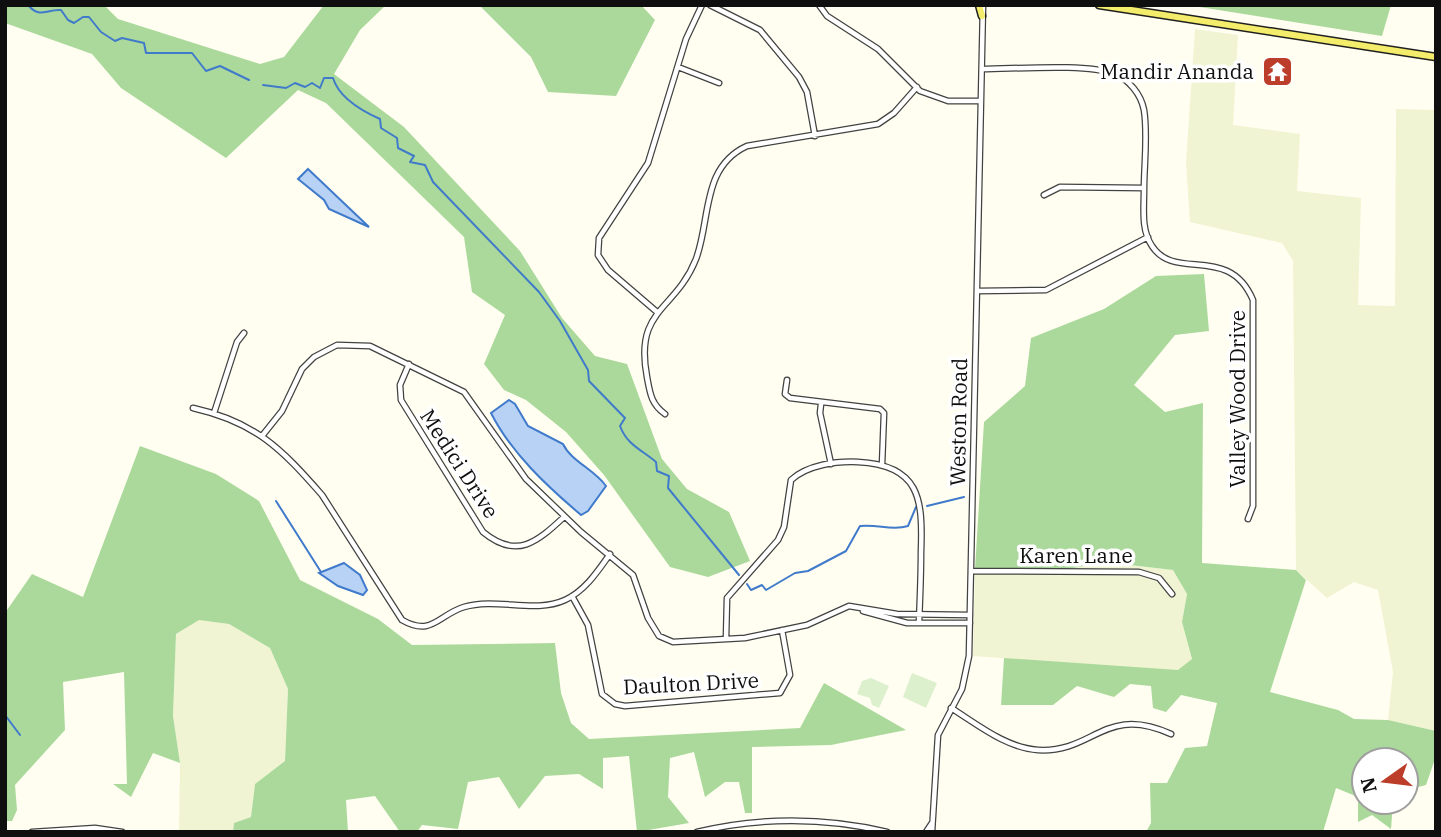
<svg xmlns="http://www.w3.org/2000/svg" width="1441" height="837" font-family="'IBM Plex Serif',serif">
<style>
.farmland{fill:#f1f4d2}
.forest{fill:#abd99b}
.pitch{fill:#ddf0cd}
.water{fill:#b7d2f5;stroke:#407aca;stroke-width:2}
.lines{fill:none;stroke-linecap:round;stroke-linejoin:round}
.stream{stroke:#407aca;stroke-width:2}
.minor-casing{stroke:#424242;stroke-width:7}
.major-casing{stroke:#202020;stroke-width:9}
.minor{stroke:#fff;stroke-width:4.5}
.major{stroke:#f4ec6b;stroke-width:6}
.labels{text-anchor:middle;stroke-width:7;stroke-linejoin:round;paint-order:stroke}
.poi-label{font-size:21px;fill:#0f0f0f;stroke:#fff;text-anchor:end}
.street-label{font-size:21px;fill:#0f0f0f;stroke:#fff}
</style>
<rect width="100%" height="100%" fill="#fffef1"/>
<path class="farmland" d="M1195,29l43,6 -5,90 67,9 -3,57 64,7 -3,107 37,1 1,-197 40,1v621l-48,-11 5,-48 -15,-82 -24,-8 -27,16 -31,-28 -3,-309 -11,-18 -92,-21 -4,-59z
M1104,562l69,8 14,24 -5,28 10,37 -14,12 -205,-15 2,-87h93z
M199,620l30,4 41,24 18,41 -3,72 -30,23 -4,33 -17,6 -1,9h-54l1,-69 -7,-47 3,-82z"/>
<path class="forest" d="M5,5h99l14,14 142,45 24,-7 40,-52h62l-26,25 -26,44 70,53 116,124 42,67 33,38 32,8 35,95 25,30 42,23 21,49 -42,16 -38,-10 -66,-92 -38,-43 -40,-32 -22,-10 -20,-26 21,-49 -33,-23 -8,-55 -138,-134 -28,-13 -72,68 -105,-70 -29,-34 -87,-31z
M479,5h162l14,15 -39,76 -68,-4 -17,-35z
M1187,5h204l-9,31z
M1204,274l5,57 -34,4 -41,50 31,27 38,-9 -1,160 94,7 10,10 -36,112 68,18 16,9 34,1 48,11v25l-10,29 -20,5v-30h-42v42h29l-2,27 -19,-14 -14,7v-25l-22,-9 -13,44h-177l5,-9 -1,-40h17l18,-35 22,-2 10,-43 -36,-8 -15,17 -13,-4 -2,-22 -21,-2 -16,13 -37,-11 -24,19h-52l3,-47 174,12 14,-11 -10,-37 5,-28 -14,-24 -69,-8 -36,7h-93l9,-147 41,-36 6,-48 73,-29 52,-33z
M140,446l76,28 43,27 41,79 78,39 34,26 143,-2 6,50 10,30 18,16 211,-11 24,-45 82,47 -75,15 -79,2v66h-7l-6,-31h-14l-20,15 -11,-45 -24,6 -2,39 21,26 -52,9 -8,-76 -26,2v31l-24,-15 -34,2 -26,33 -20,-32 -31,5 -10,47 -36,-4 -5,7h-17l-25,-36 -29,4 2,32h-115l1,-9 17,-6 4,-33 30,-23 3,-72 -18,-41 -41,-24 -30,-4 -23,14 -3,82 7,47 -27,-10 -22,44 -18,-13h14l-3,-112 -61,10 2,48 -50,55 2,25 -5,11h-7v-208l27,-39 51,23z"/>
<path class="pitch" d="M912,673l25,10 -11,25 -23,-11z
M871,678l18,8 -10,22 -7,-3 -2,-7 -13,-4 5,-13z"/>
<path class="water" d="M308,169l61,58 -40,-18 -5,-9 -26,-21z
M509,400l6,4 13,22 35,18c8,17 32,26 43,42l-18,25 -7,4c-33,-28 -70,-62 -90,-102z
M344,563l16,12 7,15 -4,5 -25,-9 -19,-13z"/>
<g class="lines">
<path class="stream" d="M10,5h4
M28,5c12,14 18,4 33,5l7,10 6,3 9,-6h6l12,15 14,9 7,-3 22,5 2,10h46l14,18 14,-5 29,14
M263,85l23,3 9,-5 10,4 7,-4 8,5 4,-10h9c6,20 29,33 47,41l1,9 16,10 1,10 16,8 -4,6 15,3 8,17 106,110 21,29 28,49 1,11 36,37 -5,8c7,19 22,24 36,36l1,9 12,5 -1,12 71,87
M276,501l45,71
M927,506l37,-9
M747,584l4,6 11,-5 4,5 29,-17 13,-2 38,-20 14,-25c18,-2 32,5 48,0l8,-19
M5,715l15,20"/>
<defs>
<path id="minor" d="M710,5l50,25 39,47 8,15 8,44
M819,5l8,11 51,33 42,42 28,10h33
M678,67l41,16
M982,69c34,0 103,-6 133,5 14,6 26,20 29,36 4,25 0,54 0,80 0,19 -3,40 8,56 23,36 77,-3 101,54v206l-5,13
M1044,195l16,-8 84,1
M977,291l69,-1 102,-53
M657,312l-49,-42 -10,-15 1,-17 49,-75 38,-124 16,-34
M409,364l-9,21 1,15 82,132c34,28 54,10 81,-15
M787,380l-2,14 5,4 90,11 4,4 -2,52
M821,404l-1,9 11,51
M193,408c62,14 88,40 129,87l80,125c30,17 36,-5 62,-13 33,-10 70,7 101,-7 20,-9 33,-29 45,-46
M214,413l23,-71 7,-9
M665,414c-14,-10 -15,-21 -18,-37 -13,-69 28,-65 49,-118 15,-40 5,-92 51,-113l131,-22 16,-11 23,-26
M262,436l20,-25 20,-42 12,-12 23,-12 33,1 94,46 62,87 55,53 52,43 15,43 11,18 14,6 72,-4 62,-13 42,-19 48,8 73,1
M972,571l167,1 20,6 13,16
M572,596l16,29 14,69 13,10 10,2 155,-13 10,-18 -8,-45
M863,611l44,12h63
M726,639l1,-41 51,-58 6,-13 7,-47c16,-15 45,-19 67,-18 62,3 65,37 63,90 0,23 -1,47 -2,70
M951,708c26,16 55,40 87,42 57,3 66,-46 133,-16
M32,832l63,-4 27,4
M697,832c61,-15 128,-15 190,0
M926,832l6,-9
M932,832l6,-97 24,-46 7,-33 14,-651"/>
<path id="major" d="M979,5l3,11
M1099,5l337,52"/>
</defs>
<use href="#minor" class="minor-casing"/>
<use href="#major" class="major-casing"/>
<use href="#minor" class="minor"/>
<use href="#major" class="major"/>
</g>
<defs>
<symbol id="temple-square" viewBox="-11 -11 22 22"><rect x="-9" y="-9" width="18" height="18" rx="4" fill="#bc3d2a" stroke="#fff"/><path d="M0-6L5-2H3V0L6.5 2.5H4V6H1.5V3h-3V6H-4V2.5H-6.5L-3 0V-2H-5Z" fill="#fff"/></symbol>
</defs>
<g fill-rule="evenodd">
<use href="#temple-square" x="1260" y="54" width="35" height="35"/>
</g>
<g class="labels">
<g class="poi-label">
<text x="1254" y="79">Mandir Ananda</text>
</g>
<g class="street-label">
<text transform="translate(1238 399) rotate(-90)" y="7">Valley Wood Drive</text>
<text transform="translate(959 422) rotate(-89)" y="7">Weston Road</text>
<text transform="translate(459 464) rotate(57)" y="7">Medici Drive</text>
<text x="1076" y="563">Karen Lane</text>
<text transform="translate(691 684) rotate(-3)" y="7">Daulton Drive</text>
</g>
</g>
<rect width="1441" height="837" fill="none" stroke="#0f0f0f" stroke-width="14"/>
<g transform="translate(1385 781) rotate(256)"><circle r="33" fill="#ffffff" stroke="#9f9f9f" stroke-width="2"/>
<path d="M0-5L12 26L0 18L-12 26Z" fill="#bc3d2a"/>
<text y="-10" font-size="19" font-weight="bold" text-anchor="middle" fill="#0f0f0f">N</text>
</g>
</svg>
